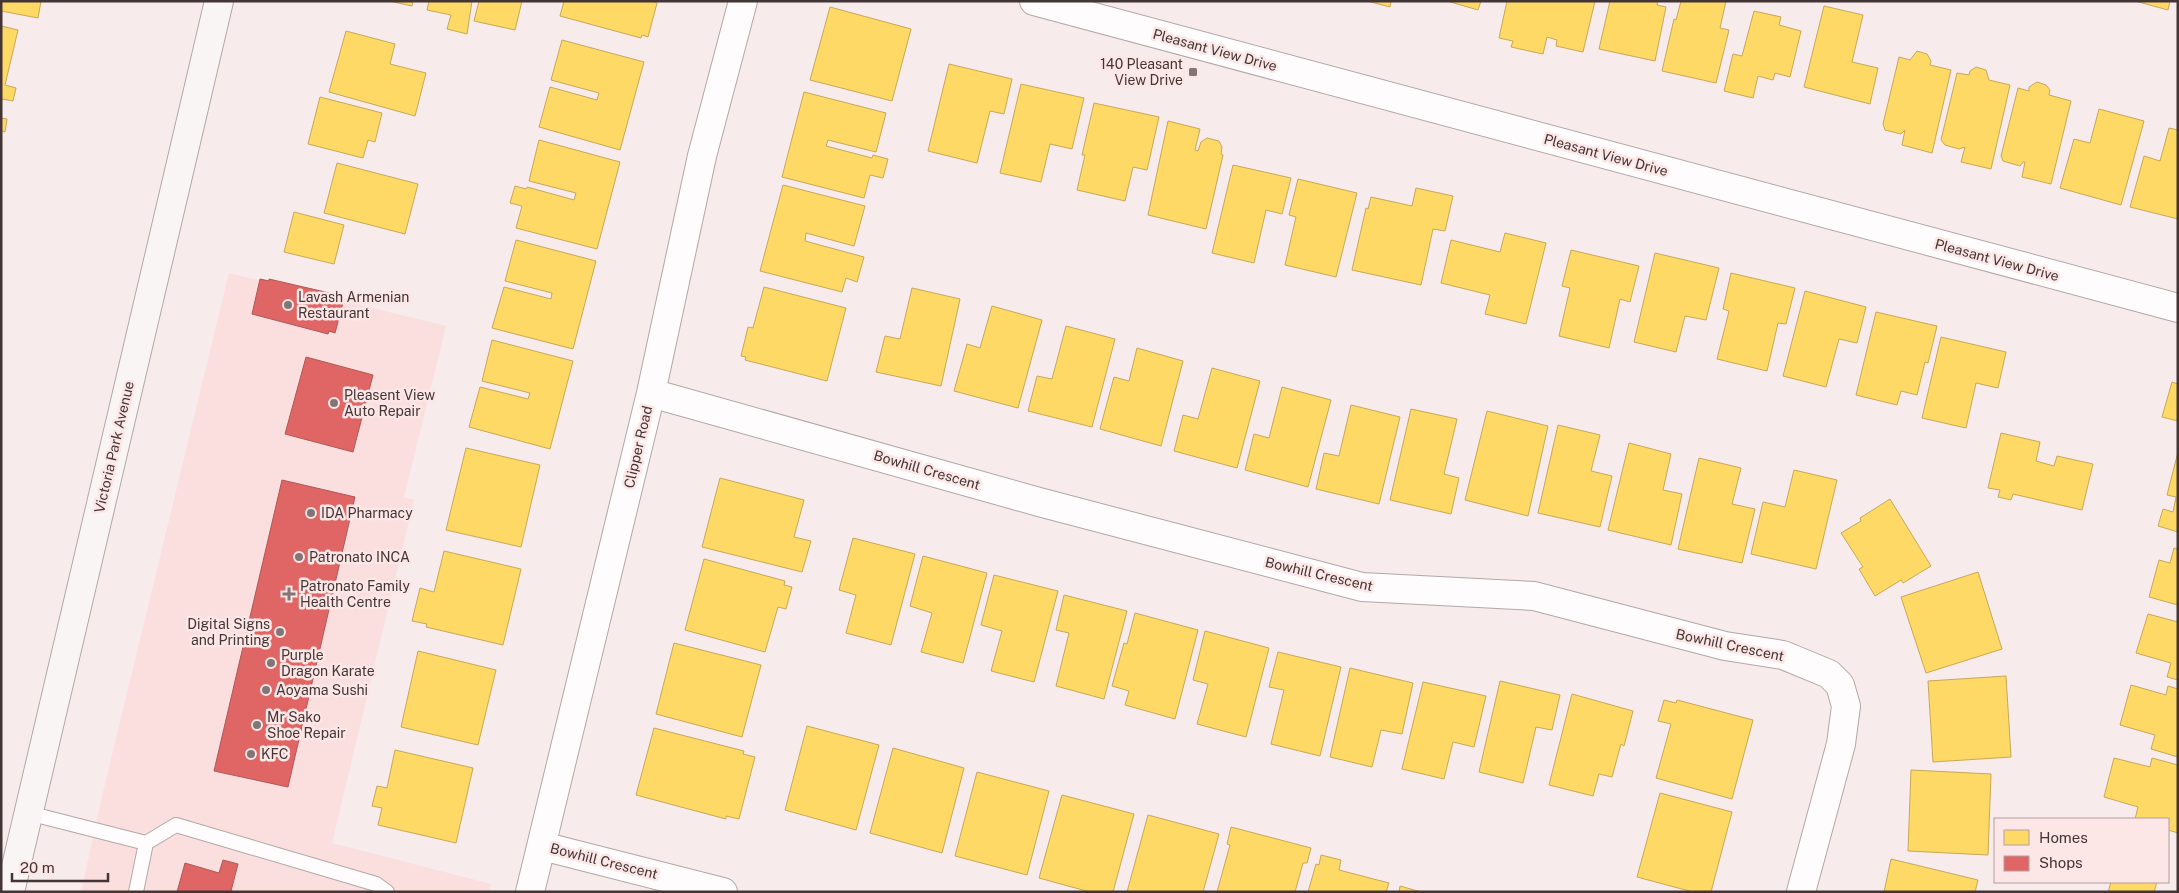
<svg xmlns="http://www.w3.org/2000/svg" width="2179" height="893" font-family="'Public Sans',sans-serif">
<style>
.built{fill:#fbdede}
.homes{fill:#ffd966;stroke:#c7a857}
.shops{fill:#e06666;stroke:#b15757}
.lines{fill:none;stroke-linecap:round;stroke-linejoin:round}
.service-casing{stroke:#b3a7a7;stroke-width:16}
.minor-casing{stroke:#b3a7a7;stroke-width:30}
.secondary-casing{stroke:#b3a7a7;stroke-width:30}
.service{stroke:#fefcfc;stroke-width:14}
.minor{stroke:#fefcfc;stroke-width:28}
.secondary{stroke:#faf5f5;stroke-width:28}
.poi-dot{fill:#827575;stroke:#fce6e6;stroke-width:2}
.labels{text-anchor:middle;stroke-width:5;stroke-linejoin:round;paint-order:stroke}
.street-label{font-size:14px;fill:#433535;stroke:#fce6e6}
.poi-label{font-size:14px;fill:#433535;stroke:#fce6e6;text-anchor:start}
</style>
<rect width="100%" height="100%" fill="#f7ebeb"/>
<path class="built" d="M229,273l217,53 -42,171 10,3 -82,343 159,41 -2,8h-408l23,-104z"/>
<path class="homes" d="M1,1h40l-3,17 -37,-7z
M389,1h24l-1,5z
M429,1h43l-5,33 -20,-5 4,-14 -24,-5z
M479,1h43l-7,29 -41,-9z
M564,1h87l6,2 -9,34 -6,-2 -1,3 -81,-22z
M1367,1h24l-1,6z
M1447,1h34l-3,9z
M1507,1h88l-12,51 -27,-6 1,-6 -10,-3 -4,17 -32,-7 2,-6 -14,-3z
M1610,1h48l-1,4 9,2 -11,54 -56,-12z
M1681,1h45l-6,27 9,2 -13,53 -54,-12 12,-52 2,1z
M2135,1h35l-2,9z
M1824,6l39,9 -11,47 26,6 -8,36 -66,-17z
M830,7l81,22 -19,72 -82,-21z
M1754,11l27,6 -2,8 22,6 -11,46 -15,-4 -2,7 -15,-4 -5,22 -29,-7 9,-37 9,2z
M1,26l17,4 -13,55 11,3 -3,13 -11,-2 -1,3z
M346,31l49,13 -5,20 36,9 -11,43 -86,-24z
M562,40l82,22 -24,88 -81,-23 11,-40 47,13 2,-7 -48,-13z
M1917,51l10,3 4,7 -1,4 21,5 -19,83 -30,-8 3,-15 -4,4 -16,-4 -2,-6 16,-67 11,3z
M949,64l63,15 -8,35 -14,-3 -13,52 -49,-12z
M1976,67l10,3 3,10 21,5 -19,84 -30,-7 4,-15 -6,2 -14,-4 -4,-5 16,-67 12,2 1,-4z
M2037,82l9,3 4,5 -1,5 22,6 -20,83 -29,-7 3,-15h-2l-3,4 -17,-5 -2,-5 17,-68 11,3v-4z
M1021,84l63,14 -12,51 -22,-5 -9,38 -41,-9z
M804,92l82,21 -10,39 -48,-12 -2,6 46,12 1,-3 15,4 -5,19 -13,-3 -6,23 -82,-21z
M320,97l62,16 -7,29 -7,-2 -5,18 -55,-14z
M1094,103l65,14 -12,53 -14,-3 -8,34 -48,-11 8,-35h-3z
M2099,109l45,12 -23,84 -61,-17 14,-49 16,4z
M1,118l6,1 -2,13 -4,-1z
M1168,121l32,8 -5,21 3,1 3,-9 6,-4 12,3 3,6 -1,7 2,1 -17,74 -58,-14z
M2169,128l9,2v89l-48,-12 14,-51 16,5z
M539,140l81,22 -23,87 -81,-21 6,-22 -12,-3 5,-17 11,3 1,-2 47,13 2,-7 -47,-12z
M337,163l81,21 -13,50 -81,-21z
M1233,165l58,13 -9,36 -16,-4 -12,53 -42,-10z
M1298,179l59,14 -21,84 -51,-12 11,-48 -7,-2z
M783,185l82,21 -11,40 -48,-13 -1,8 59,16 -7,25 -11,-4 -4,14 -82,-21z
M1416,188l37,8 -8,35 -12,-2 -12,56 -69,-15 14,-62 2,1 3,-12 41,9z
M294,212l50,13 -10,39 -50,-12z
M1505,233l41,10 -20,81 -41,-10 5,-19 -49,-12 10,-43 49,12z
M516,240l80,21 -23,88 -81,-21 12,-41 47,12 1,-6 -47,-12z
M1571,250l68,16 -9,36 -10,-3 -11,49 -50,-12 11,-48 -8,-2z
M1655,253l64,15 -13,52 -21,-4 -9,36 -42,-10z
M1731,273l64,15 -9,36 -8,-1 -11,48 -50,-12 12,-48 -6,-2z
M764,287l82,21 -19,73 -82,-21 1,-3 -5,-1 7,-29 5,1z
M912,288l48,11 -19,87 -65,-14 9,-36 15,3z
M1805,291l61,16 -9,36 -18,-4 -13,48 -43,-11z
M992,306l50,14 -24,88 -64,-17 13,-47 13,4z
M1876,312l61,14 -9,37 -3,-1 -8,33 -16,-4 -4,14 -41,-10z
M1066,326l49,13 -23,88 -64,-16 9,-35 15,3z
M1941,337l65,15 -8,36 -22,-5 -10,45 -44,-10z
M492,340l81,21 -23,88 -81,-22 11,-40 48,12 2,-6 -48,-12z
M1137,348l46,13 -22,85 -61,-17 14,-52 15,4z
M1212,368l48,13 -23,87 -63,-17 9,-36 15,4z
M2172,382l6,2v37l-16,-4z
M1282,387l49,13 -23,87 -63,-17 9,-36 15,4z
M1351,405l49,12 -21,87 -63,-15 8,-36 15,3z
M1411,409l46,10 -13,55 15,4 -8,36 -61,-14z
M1487,411l61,15 -20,90 -63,-16z
M1558,425l42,10 -9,36 21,5 -12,51 -62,-14z
M2001,433l39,9 -4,19 18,5 3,-10 36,8 -11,46 -69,-16 -2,6 -13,-3 2,-7 -12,-2z
M1629,443l42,11 -8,36 19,4 -11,51 -63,-15z
M466,448l74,17 -19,82 -75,-17z
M2178,452v80l-20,-6 5,-17 10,3 3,-15 -9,-2z
M1699,458l42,10 -9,36 23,5 -13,54 -64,-14z
M1794,470l43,10 -21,89 -65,-15 12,-52 22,5z
M720,478l84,22 -10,37 17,4 -9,31 -100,-25z
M1890,499l41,67 -28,17 -2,-3 -26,16 -16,-27 4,-2 -22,-34 20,-12 -1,-3z
M853,538l62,16 -24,91 -45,-12 10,-38 -17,-5z
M2174,548l4,1v56l-29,-8 10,-37 11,3z
M444,551l77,18 -18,76 -77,-18 1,-3 -15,-3 8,-33 14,4z
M923,556l64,17 -24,90 -42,-11 11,-39 -22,-7z
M704,559l81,22 -1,4 8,2 -6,22 -8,-2 -13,45 -80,-22z
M1978,572l24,77 -76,24 -25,-76z
M994,575l64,16 -24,91 -43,-11 11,-40 -21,-6z
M1064,595l63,16 -23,88 -48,-13 13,-53 -13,-3z
M1135,613l63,17 -23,89 -50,-14 4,-14 -17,-5 12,-43 3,1z
M2148,614l30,8v58l-11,-3 4,-14 -35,-10z
M1205,631l64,17 -23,89 -49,-13 11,-40 -15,-4z
M674,643l87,22 -19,72 -86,-23z
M418,651l78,19 -18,75 -77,-18z
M1278,652l63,15 -21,89 -49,-12 13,-54 -15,-3z
M1350,668l63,15 -11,51 -21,-4 -9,37 -42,-10z
M2006,676l5,81 -78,5 -5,-81z
M1500,681l60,14 -8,35 -16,-3 -13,56 -44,-11z
M1423,682l63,14 -12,51 -21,-5 -9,37 -42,-10z
M2131,685l35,10 2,-9 10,3v68l-27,-8 4,-14 -35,-10z
M1572,694l61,17 -9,35 -3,-2 -9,33 -13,-3 -6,22 -44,-11z
M1664,700l12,3 1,-3 76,20 -21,79 -76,-21 15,-54 -13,-3z
M807,726l72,19 -23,85 -71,-20z
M654,728l90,23 -1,3 12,3 -16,62 -13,-3v3l-90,-24z
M893,748l71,20 -22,85 -72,-20z
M395,750l78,18 -17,75 -78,-18 4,-17 -10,-2 5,-20 10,2z
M2114,758l36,9 2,-9 26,7v68l-10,-3v-11h-33l3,-12 -34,-10z
M1911,770l80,4 -3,81 -80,-4z
M977,772l72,19 -22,84 -72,-19z
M1660,793l72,19 -21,80h-18l-56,-15z
M1062,795l72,19 -21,78h-23l-51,-14z
M1148,815l71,19 -16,58h-76z
M1231,827l80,21 -4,15h-4l-8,29h-78l13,-47 -3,-1z
M1321,855l20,5 -2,10 50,13 -3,9h-78l8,-28 3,1z
M1891,859l87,21 -3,12h-91z
M2111,882h46l-3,10h-46z
M1400,886l21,6h-22z"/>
<path class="shops" d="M260,279l9,2v-2l69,16 -1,2 7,2 -9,34 -6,-2 -1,3 -76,-20z
M306,357l67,18 -20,77 -68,-18z
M282,480l73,17 -67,290 -74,-16z
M223,860l15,4 -7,27 4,1h-58l8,-29 34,10z"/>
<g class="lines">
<defs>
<path id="service" d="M28,813l118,30
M136,892l10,-49 30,-18 200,59 11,8"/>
<path id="minor" d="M1034,1l1144,307
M651,393l388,109 323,85 172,9 191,50 58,9 46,19 11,11 6,21 -5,38 -40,148
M542,846l181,46
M530,892l121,-499 51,-237 41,-155"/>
<path id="secondary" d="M10,892l209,-891"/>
</defs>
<use href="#service" class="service-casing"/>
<use href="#minor" class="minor-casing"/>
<use href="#secondary" class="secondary-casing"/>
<use href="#service" class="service"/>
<use href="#minor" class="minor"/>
<use href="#secondary" class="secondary"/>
</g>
<g class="poi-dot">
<rect x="1188" y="67" width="10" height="10" rx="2.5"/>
<circle cx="288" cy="305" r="5"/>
<circle cx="334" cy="403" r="5"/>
<circle cx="311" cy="513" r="5"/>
<circle cx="299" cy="557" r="5"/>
<path d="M286.5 586.5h5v5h5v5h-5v5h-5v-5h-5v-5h5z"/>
<circle cx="280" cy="632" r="5"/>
<circle cx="271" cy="663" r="5"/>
<circle cx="266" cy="690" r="5"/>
<circle cx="257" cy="725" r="5"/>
<circle cx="251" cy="754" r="5"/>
</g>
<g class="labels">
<g class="street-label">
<text transform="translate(1215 50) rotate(15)" y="5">Pleasant View Drive</text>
<text transform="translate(1606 155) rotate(15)" y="5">Pleasant View Drive</text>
<text transform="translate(1997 260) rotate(15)" y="5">Pleasant View Drive</text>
<text transform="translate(114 447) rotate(-77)" y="5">Victoria Park Avenue</text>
<text transform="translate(638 447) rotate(-77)" y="5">Clipper Road</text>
<text transform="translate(927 470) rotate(16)" y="5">Bowhill Crescent</text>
<text transform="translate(1319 574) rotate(13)" y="5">Bowhill Crescent</text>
<text transform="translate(1730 645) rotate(12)" y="5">Bowhill Crescent</text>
<text transform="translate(604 861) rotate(14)" y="5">Bowhill Crescent</text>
</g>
<g class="poi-label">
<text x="1183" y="69" text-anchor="end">140 Pleasant<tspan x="1183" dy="16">View Drive</tspan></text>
<text x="298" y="302">Lavash Armenian<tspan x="298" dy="16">Restaurant</tspan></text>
<text x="344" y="400">Pleasent View<tspan x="344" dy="16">Auto Repair</tspan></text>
<text x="321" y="518">IDA Pharmacy</text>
<text x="309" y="562">Patronato INCA</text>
<text x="300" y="591">Patronato Family<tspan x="300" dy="16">Health Centre</tspan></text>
<text x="270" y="629" text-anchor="end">Digital Signs<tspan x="270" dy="16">and Printing</tspan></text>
<text x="281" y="660">Purple<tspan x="281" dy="16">Dragon Karate</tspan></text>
<text x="276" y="695">Aoyama Sushi</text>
<text x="267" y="722">Mr Sako<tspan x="267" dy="16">Shoe Repair</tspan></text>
<text x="261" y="759">KFC</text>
</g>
</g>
<rect width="2179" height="893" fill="none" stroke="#433535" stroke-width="5"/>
<rect x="1994" y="818" width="175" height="65" fill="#fce6e6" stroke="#b29f9f"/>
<rect x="2004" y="830" width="25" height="15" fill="#ffd966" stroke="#b29f9f"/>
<text x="2039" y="843" font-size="15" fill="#433535">Homes</text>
<rect x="2004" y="856" width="25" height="15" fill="#e06666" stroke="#b29f9f"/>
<text x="2039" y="868" font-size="15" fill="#433535">Shops</text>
<path d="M12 873v8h96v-8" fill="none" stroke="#433535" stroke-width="2.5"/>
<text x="20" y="873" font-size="15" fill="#433535" stroke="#fce6e6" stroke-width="4" paint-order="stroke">20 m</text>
</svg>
